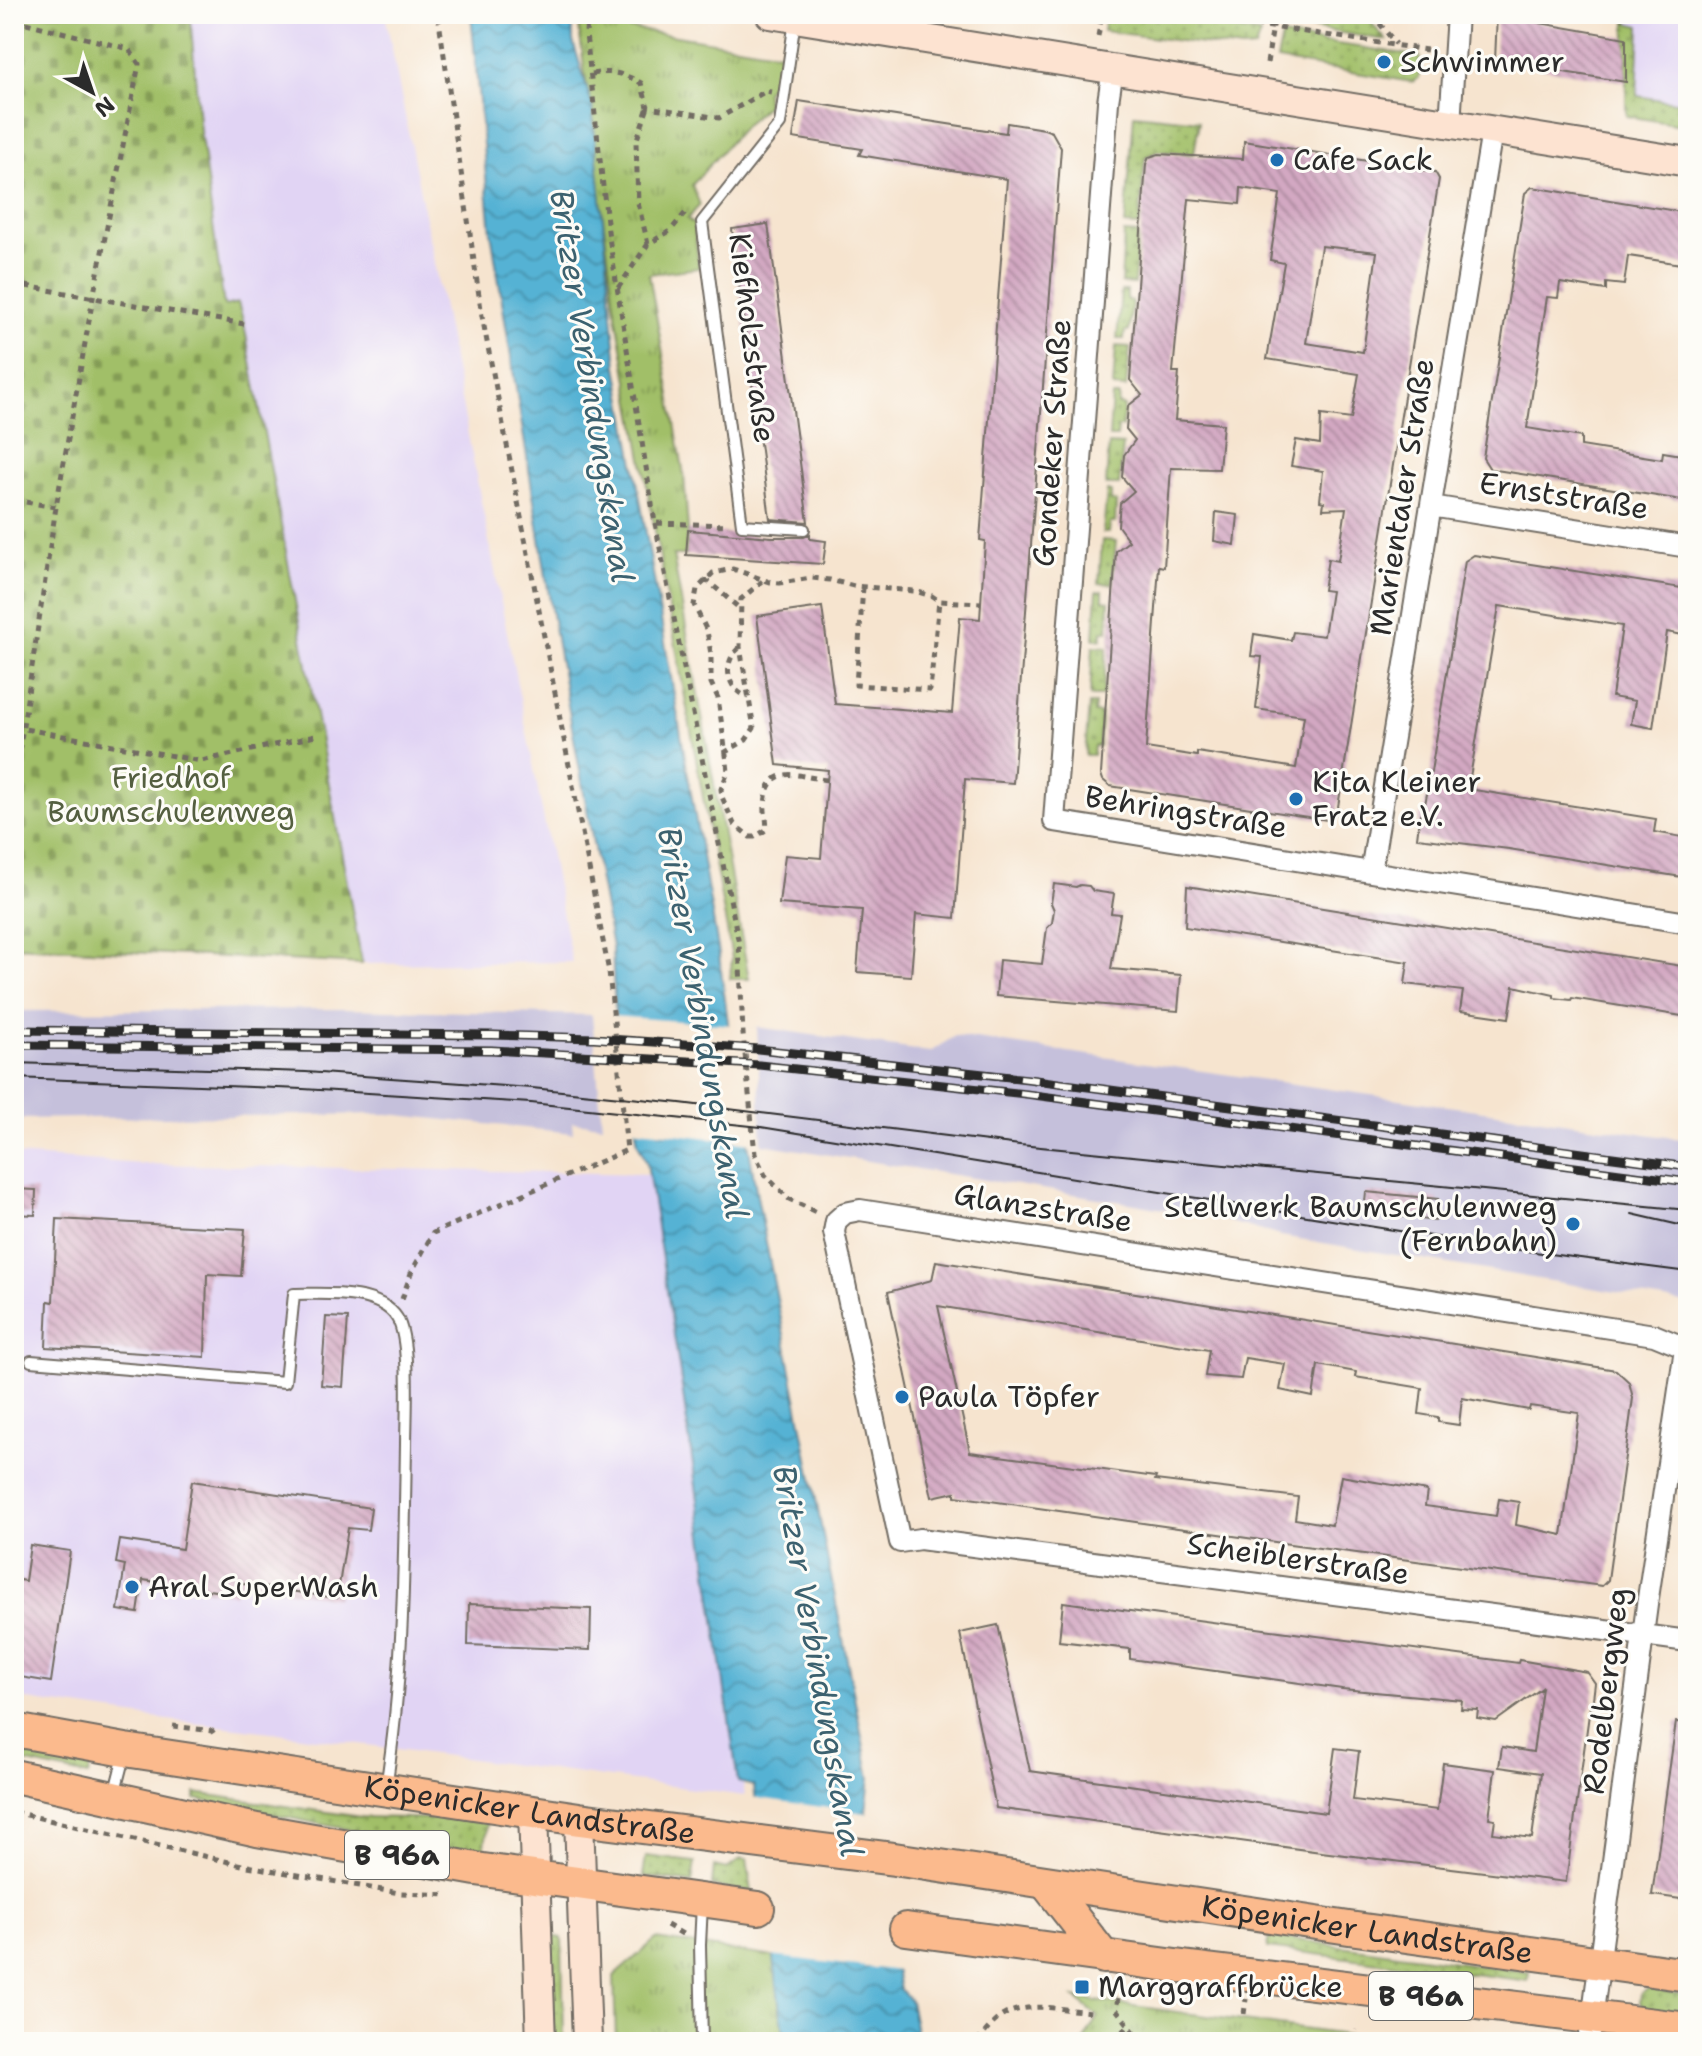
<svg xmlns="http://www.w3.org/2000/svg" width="1702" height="2056" font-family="'Shantell Sans',sans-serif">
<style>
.built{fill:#e1d4f4}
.railway{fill:#c5c0db}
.grass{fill:url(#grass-dots);stroke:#667549;stroke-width:2}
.cemetery{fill:url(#cemetery-stones);stroke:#667549;stroke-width:2}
.park{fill:url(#park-tufts);stroke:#667549;stroke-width:2}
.water{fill:url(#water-waves);stroke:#406e80;stroke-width:2}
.pier{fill:#f6e4cf}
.building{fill:url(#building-back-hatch);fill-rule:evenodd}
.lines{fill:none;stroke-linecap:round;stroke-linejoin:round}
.lane-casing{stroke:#726c64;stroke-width:14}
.street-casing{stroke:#726c64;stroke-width:24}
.secondary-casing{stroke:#726c64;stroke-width:32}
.primary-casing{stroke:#726c64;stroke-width:36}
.path{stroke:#726c64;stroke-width:5;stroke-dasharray:6 6;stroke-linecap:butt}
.lane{stroke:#fff;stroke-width:10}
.street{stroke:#fff;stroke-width:20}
.secondary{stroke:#fde3d1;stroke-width:28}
.primary{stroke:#fbba8d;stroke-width:32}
.tram{stroke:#2b2b2b;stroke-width:2}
.rail-casing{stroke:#2b2b2b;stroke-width:9}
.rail{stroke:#fdfcf7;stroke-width:6;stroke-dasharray:18;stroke-linecap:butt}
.poi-dot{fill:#1f6fb2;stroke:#fdfcf7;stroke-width:3}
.labels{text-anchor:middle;stroke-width:6;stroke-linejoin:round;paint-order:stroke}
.shield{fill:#fdfcf7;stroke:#6a6a68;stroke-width:2}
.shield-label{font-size:28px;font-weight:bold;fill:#2b2b2b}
.poi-label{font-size:30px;fill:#2b2b2b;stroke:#fdfcf7;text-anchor:start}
.street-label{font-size:30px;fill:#2b2b2b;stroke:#fdfcf7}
.park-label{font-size:30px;fill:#545f40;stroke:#fdfcf7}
.water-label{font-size:32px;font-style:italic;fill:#3c616f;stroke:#fdfcf7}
</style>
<defs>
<pattern id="grass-dots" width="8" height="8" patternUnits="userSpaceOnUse" patternTransform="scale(2)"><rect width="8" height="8" fill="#a1bf67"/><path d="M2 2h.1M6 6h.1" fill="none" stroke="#839b55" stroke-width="1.8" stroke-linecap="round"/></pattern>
<pattern id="cemetery-stones" width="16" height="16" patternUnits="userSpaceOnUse" patternTransform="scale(2)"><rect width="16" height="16" fill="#a1bf67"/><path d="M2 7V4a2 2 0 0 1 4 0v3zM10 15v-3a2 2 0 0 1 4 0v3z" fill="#839b55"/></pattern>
<pattern id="park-tufts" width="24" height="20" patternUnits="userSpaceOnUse" patternTransform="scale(2)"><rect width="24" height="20" fill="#a1bf67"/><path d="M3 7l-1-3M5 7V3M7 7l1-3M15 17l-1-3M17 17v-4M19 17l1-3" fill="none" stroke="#839b55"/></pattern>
<pattern id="water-waves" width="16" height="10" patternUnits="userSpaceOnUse" patternTransform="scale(2)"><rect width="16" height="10" fill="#55b2d4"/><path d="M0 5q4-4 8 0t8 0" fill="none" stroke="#4791ac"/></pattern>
<pattern id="building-back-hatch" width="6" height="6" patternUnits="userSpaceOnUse" patternTransform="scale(2)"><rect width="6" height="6" fill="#d3a8c2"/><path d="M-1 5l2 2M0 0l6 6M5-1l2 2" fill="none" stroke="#ab899e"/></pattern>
</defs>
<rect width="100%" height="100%" fill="#fdfcf7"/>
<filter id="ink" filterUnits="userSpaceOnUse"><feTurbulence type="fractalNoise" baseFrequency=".0125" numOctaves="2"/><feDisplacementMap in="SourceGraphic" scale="16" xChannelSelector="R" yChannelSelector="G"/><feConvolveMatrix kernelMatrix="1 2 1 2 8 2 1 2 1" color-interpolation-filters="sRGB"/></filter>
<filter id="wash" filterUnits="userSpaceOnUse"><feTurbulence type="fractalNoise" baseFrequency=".006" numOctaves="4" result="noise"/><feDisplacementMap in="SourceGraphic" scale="32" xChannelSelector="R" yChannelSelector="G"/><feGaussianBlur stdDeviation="1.8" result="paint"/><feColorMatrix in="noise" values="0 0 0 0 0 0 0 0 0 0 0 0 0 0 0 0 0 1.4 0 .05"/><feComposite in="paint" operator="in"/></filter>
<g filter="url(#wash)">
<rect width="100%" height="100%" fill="#f6e4cf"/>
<path class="built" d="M190,14h172l24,5 186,943 -210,2 -118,-640 -6,-21 -14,3 -25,-184z
M1626,14h62v112l-62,-10z
M14,1155l129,9 506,10 96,622 -474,-64 -104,-12 -153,-22z"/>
<path class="railway" d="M345,1009l247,6 10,110 -30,-3 1,11 -185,-19 -374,5v-108z
M757,1027l173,25 25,-16 733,104v164l-407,-68 -62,-17 -84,-15 -373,-60z"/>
<path class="grass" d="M1106,14h44l110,20 -5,14 -13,1 -139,-18z
M1279,14h85l22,26 -108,-17z
M1626,14h2v9l12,3 -3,70 51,8v22l-62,-10z
M1282,36l138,20 -1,22 -7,4 -135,-22z
M1134,114l65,7 -5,33 -36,-3 -13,6 -6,69 -14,-1z
M1124,233l14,1 -4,50 -13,-1z
M1121,291h6v9l5,1 -3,30h-4l-1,8h-7z
M1116,346l14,1 -4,41 -13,-1z
M1112,396h7l-1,9 6,1 -2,21h-4l-1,10h-8z
M1109,444l14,1 -4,40h-13z
M1107,491l4,1v9l5,1 -1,21h-5l-1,10h-6z
M1102,540l14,1 -4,43 -13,-1z
M1097,591h6v9l6,1 -1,30h-6v8h-8z
M1093,646l14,1 -4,49h-13z
M1089,704h6l-1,9 7,1 -2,32h-5l-1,9h-8z
M14,1748l77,14 -3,14 -74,-16z
M195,1793l167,24 95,2 31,4 -4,30 -88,-14 -201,-40z
M646,1856l49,6 -3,21 -49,-7z
M741,1859h6l5,33 -40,-6 2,-20 13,3z
M551,1936l11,2 2,104h-12z
M1269,1936l260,36 -1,9 -261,-33z
M1648,1989l40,6v20l-42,-6 -6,-6 1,-10z"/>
<path class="cemetery" d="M14,14h176l9,108 25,184 14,-3 6,21 118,640 -348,-18z"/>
<path class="park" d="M578,20l203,33 -6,27 -9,11 1,14 -23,21 -52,59 8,20 -13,14 7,5 5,44 -50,6 35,201 4,55 -2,25h-13l76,424h-19l2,-21 -118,-655z
M656,1939l119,18 4,45 7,40h-170l-2,-66z
M1075,1998l322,44h-314l15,-26z"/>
<path class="water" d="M471,14h101l1,27 19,64 25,261 101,582 11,82 28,166 113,582 -4,33 34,179 10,11 8,41h-132l-7,-40 -25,-216 -16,-4 -58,-409 -33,-210 -9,-20 -23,-125 -3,-71 -55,-302 -66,-413z"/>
<path class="pier" d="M611,1016l121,9 21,118 -121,-14z
M751,1797l120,17 29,157 -129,-15z"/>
<g id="blocks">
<path class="building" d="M1497,14h41l-10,7 98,17v44l-131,-21z
M799,101l207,32 1,-10 37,6 8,3 9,16 -48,635 -48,-4 -10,139 -39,-4 -5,62 -54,-4 5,-62 -83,-6 6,-49 36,3 7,-88 -51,-5 -20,-149 65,-9 13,97 117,9 8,-96 20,2 5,-78 -5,-1 27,-361 -148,-24 3,-6 -69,-11z
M1244,141l191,31 4,7 -102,634 -10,7 -217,-34 -7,-6 -2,-6 15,-223 13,-10 -11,-15 2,-23 14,-12 -12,-14 2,-22 11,-15 -9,-11 2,-23 14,-11 -12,-15 16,-216 3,-7 10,-3 84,5zM1241,188l39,6 -10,66 14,3 -17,96 92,15 -8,45 -30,-4 -1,29 -24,-4 -5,26 32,5 -3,30 4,1 -1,7 23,-1 -8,53 -10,-2 -5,31 8,1 -7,45 -31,-4 -2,8 -37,-6 -3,22 11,1 -6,52 48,7 -8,52 -99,-16v4l-51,-8 13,-182 5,1 7,-99 48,1 4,-45 -48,-4 4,-48h-6l16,-173 51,5zM1321,246l56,6 -14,100 -57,-9z
M1532,187l156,26v52l-60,-9 -4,29 -18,-2v7l-46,-7 -2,15 -11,-1 -20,131 54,9v9l81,13 1,-7 25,4v45l-198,-32 -7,-11 42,-265z
M768,224l40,298 -38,-3 -34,-258 -4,-32z
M1216,512l22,3 -3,30 -21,-4z
M688,530l84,7h32l6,-3v5l16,2 -3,23 -137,-9z
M1474,555l214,34v47l-21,-4 -14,96 -22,-4 4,-23 -23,-4 10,-71 -123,-20 -31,183 188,30 -2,13 34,6v40l-179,-29 -92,-11 3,-24 3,1 7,-37 35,-217z
M1054,884l22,3 4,-2 9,1 4,5 21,3 -3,19 9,1 -9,55 70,6 -3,36 -182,-15 3,-36 43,4 5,-36 5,-5 2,-13 -3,-7z
M1187,886l501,81v50l-116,-19 -1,2 -17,-2v-3l-40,-9 -5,32 -49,-7 3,-20 -58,-7 3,-22 -223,-35z
M14,1189l22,1 -1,25 -21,-1z
M1366,1192l72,7 -3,22 -71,-9z
M57,1219l188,10 -4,47 -34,-2 -2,83 -159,-10 2,-46 5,1z
M936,1261l680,109 13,12 4,16 -25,182 -6,6 -327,-44 -320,-46v-4l-23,5 -44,-205 44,-12zM938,1306l271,44 -4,26 36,3 4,-21 40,6 -5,26 33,7 5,-32 38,7 -1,5 67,11 -3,26 19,3v5l21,3 3,-27 67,12 1,-4 49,7 -17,122 -46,-10 3,-23 -20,-3 -3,17 -71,-10 2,-15 -86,-15 -9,49 -37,-6 3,-22 -143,-17 1,-3 -186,-25z
M326,1317l22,1 -5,69 -22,-2z
M192,1481l179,27 -3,22 -20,-2 -11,70 -100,-15 -2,11 -92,-14 -5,33 -20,-3 7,-45 -9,-2 4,-23 62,9z
M30,1545l40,6 -19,131 -37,-6v-97l11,2z
M1063,1602l455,61 1,-3 68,12 8,11 -3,24h-2l-24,175 -245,-30 -325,-44 -36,-175 38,-8 32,146 296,42 9,-65 24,3 -6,49 84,10 6,-47 52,7 -6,48 6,1 -2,14 39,5 9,-65 -42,-6 3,-20 31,5 9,-64 -46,33 -19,-3 1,-8 -17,-1 1,-9 -120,-11 -212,-30v-10l-71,-8z
M469,1604l122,5 -1,41 -122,-5z
M1676,1722l12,1v177l-36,-5z"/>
</g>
</g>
<g filter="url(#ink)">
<use href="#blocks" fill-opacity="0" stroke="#726c64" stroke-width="2"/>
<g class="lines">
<defs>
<path id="lane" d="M795,20l-15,104 -78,98 40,303 62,4
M31,1361l254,21 9,-88c29,0 85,-5 103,24 14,23 9,98 9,127 -2,115 -2,229 -20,342
M114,1795l11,-43
M702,2042l-2,-97 2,-41"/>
<path id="street" d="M1113,69l-5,33 -54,719 634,102
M1450,124l7,-110
M1431,506l257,41
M1371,872l121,-741
M1688,1349l-34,-14 -794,-125 -15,3 -9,8 -2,11 66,310 20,-3 768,102
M1589,2042l58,-437 38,-256"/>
<path id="secondary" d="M770,14l918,148
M533,1812l8,230
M579,1819l8,223"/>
<g id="primary">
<path id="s1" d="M14,1730l111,20 454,69 315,40 455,69 339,47"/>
<path d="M14,1776l243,54 219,39 282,39"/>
<path d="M1046,1883l58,74"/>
<path d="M906,1929l277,38 505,62"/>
</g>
</defs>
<use href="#lane" class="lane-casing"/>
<use href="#street" class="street-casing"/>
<use href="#secondary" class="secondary-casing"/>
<use href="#primary" class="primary-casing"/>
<path class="path" d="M587,14l-1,20 22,197 47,292 73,2
M1184,14l243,36
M1372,14l24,30
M14,20l115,29 10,15 -46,234 -37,209 -42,279
M1098,36l4,-22
M1267,63l8,-49
M592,74c19,-4 33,0 49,9l7,24 71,11 47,-27 5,1
M648,244l-10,-41 -2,-61 12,-35
M14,284l230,40
M618,288l30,-44 22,-13 17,-20
M14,500l42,7
M655,523l84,421 4,90 12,120 10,21 24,24 31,15
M704,581l5,1 30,26
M863,587l-7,98 74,5 9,-89
M739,648c-17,14 -13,42 9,49
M14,727l187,34 119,-26
M724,753l22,-13 8,-12 -14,-81 1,-48 23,-19
M827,780c-31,-4 -59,-18 -62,25 -1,9 3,15 1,25l-11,7h-5l-16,-13 -12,-27 -1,-8 7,-17 -1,-10 -9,-64 -7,-15v-29l-4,-23 -13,-26 3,-16 16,-16 20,-4 37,13 10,1 32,-5 18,2 24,6 61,5 17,5 7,5 42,2
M402,1299l9,-26 22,-40 194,-83 -18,-178 -127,-656 -44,-302
M173,1726l39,5 4,6
M14,1812l228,53 157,28 49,2
M667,1925l19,11
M1118,1998l-2,11 26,33
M1244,2014l2,-15
M977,2042c8,-9 16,-21 27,-27 25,-14 61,-5 88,-3
M1115,2042l13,-16
M1355,2042l2,-12"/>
<use href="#lane" class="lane"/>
<use href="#street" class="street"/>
<use href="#secondary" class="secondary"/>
<use href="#primary" class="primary"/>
<path class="tram" d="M14,1063l292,9 226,16 148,15 340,42 668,65
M14,1078l289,11 228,14 230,24 743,121 184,24
M1632,1214l56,13"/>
<defs>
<path id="rail" d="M14,1030l478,5 102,3 164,11 270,30 660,88
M14,1045l477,5 268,15 267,29 662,88"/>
</defs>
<use href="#rail" class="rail-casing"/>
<use href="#rail" class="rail"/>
</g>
</g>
<g class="poi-dot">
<circle cx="1384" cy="62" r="8"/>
<circle cx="1277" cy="160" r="8"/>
<circle cx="1296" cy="799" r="8"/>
<circle cx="1573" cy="1224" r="8"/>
<circle cx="902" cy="1397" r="8"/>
<circle cx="132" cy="1587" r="8"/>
<rect x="1074" y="1979" width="16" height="16" rx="4"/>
</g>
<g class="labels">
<g class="shield">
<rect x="345" y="1831" width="104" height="48" rx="6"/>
<rect x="1369" y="1972" width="104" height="48" rx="6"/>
</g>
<g class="shield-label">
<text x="397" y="1865">B 96a</text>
<text x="1421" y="2006">B 96a</text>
</g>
<g class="poi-label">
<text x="1400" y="72">Schwimmer</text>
<text x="1293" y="170">Cafe Sack</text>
<text x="1312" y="792">Kita Kleiner<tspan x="1312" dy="34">Fratz e.V.</tspan></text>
<text x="1557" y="1217" text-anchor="end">Stellwerk Baumschulenweg<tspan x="1557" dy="34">(Fernbahn)</tspan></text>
<text x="918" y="1407">Paula Töpfer</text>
<text x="148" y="1597">Aral SuperWash</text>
<text x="1098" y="1997">Marggraffbrücke</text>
</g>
<g class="street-label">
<text transform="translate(752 338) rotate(83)" y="10">Kiefholzstraße</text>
<text transform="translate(1052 443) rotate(-86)" y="10">Gondeker Straße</text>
<text transform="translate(1564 496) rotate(9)" y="10">Ernststraße</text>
<text transform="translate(1402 497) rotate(-81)" y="10">Marientaler Straße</text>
<text transform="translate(1186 812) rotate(9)" y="10">Behringstraße</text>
<text transform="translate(1043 1208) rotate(9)" y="10">Glanzstraße</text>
<text transform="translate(1298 1559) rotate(8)" y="10">Scheiblerstraße</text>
<text transform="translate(1606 1691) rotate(-83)" y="10">Rodelbergweg</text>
<text dy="10" stroke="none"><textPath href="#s1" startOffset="522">Köpenicker Landstraße</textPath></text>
<text dy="10" stroke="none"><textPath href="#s1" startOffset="1368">Köpenicker Landstraße</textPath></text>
</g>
<g class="park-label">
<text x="171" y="788">Friedhof<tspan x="171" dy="34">Baumschulenweg</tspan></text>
</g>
<g class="water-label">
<text transform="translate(592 386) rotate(81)" y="11">Britzer Verbindungskanal</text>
<text transform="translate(703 1023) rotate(80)" y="11">Britzer Verbindungskanal</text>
<text transform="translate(818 1661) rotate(80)" y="11">Britzer Verbindungskanal</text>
</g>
</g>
<rect width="1702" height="2056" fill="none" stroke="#fdfcf7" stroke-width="48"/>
<g transform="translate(92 92) rotate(140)" stroke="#fdfcf7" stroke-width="6" paint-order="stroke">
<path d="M0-6L14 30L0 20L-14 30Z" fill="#2b2b2b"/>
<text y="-12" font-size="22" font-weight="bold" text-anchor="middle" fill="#2b2b2b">N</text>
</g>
</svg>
